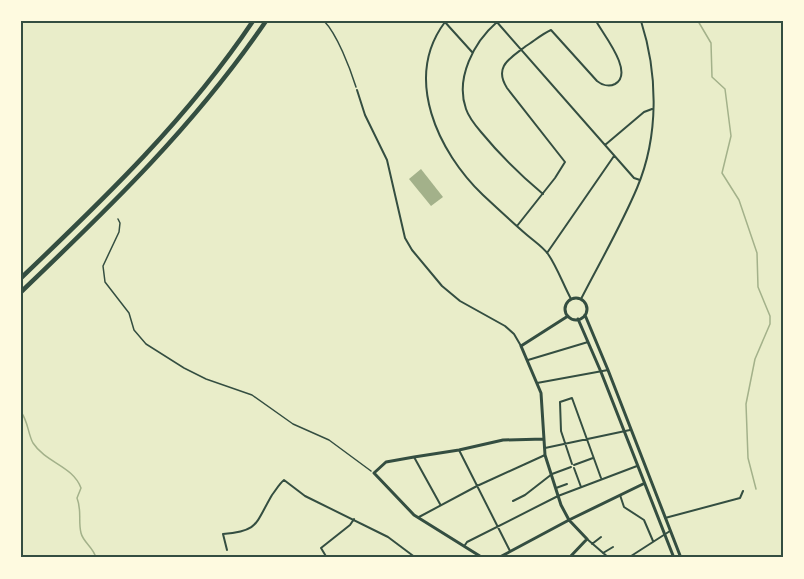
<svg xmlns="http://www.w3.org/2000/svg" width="804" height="579" font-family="'Roboto Condensed',sans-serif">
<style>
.water{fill:#a3b18a}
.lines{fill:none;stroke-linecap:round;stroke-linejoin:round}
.stream{stroke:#a3b18a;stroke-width:1.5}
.path{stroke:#344e41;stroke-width:1.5}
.minor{stroke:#344e41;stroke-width:2}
.tertiary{stroke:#344e41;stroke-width:3}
.motorway{stroke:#344e41;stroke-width:4.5}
.neatline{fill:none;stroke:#344e41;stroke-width:2}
</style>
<rect width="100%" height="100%" fill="#e9edc9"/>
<path class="water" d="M421,169l22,28 -12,9 -22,-27z"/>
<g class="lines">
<path class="stream" d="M698,21l13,22 1,34 13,12 6,47 -9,37 17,27 18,53 1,34 12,29v8l-15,35 -9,45 2,54 8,31
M21,412c7,9 7,22 12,31 13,20 40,23 48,45l-4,10c5,12 1,23 4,35 2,9 13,15 15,25"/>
<path class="path" d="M324,21c13,13 26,47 32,66
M118,219l2,4 -1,9 -16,34 2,16 24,31 5,17 12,14 38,24 22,11 46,16 41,29 36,16 42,31"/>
<path class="minor" d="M444,21l28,31
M496,21l138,157 6,2
M445,22c-42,56 -7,130 38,173 15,14 29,27 44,40 7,6 16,12 21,19 9,13 15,30 23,45
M497,22c-23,20 -42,56 -31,87 3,9 9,16 15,23 19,23 39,43 62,62
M357,90l8,25 22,45 18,78 7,12 30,36 18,15 45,25 9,8 7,12
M605,145l39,-33 8,-3
M517,226l38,-48 10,-16 -58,-74c-14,-22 4,-30 19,-42 8,-5 16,-12 25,-16l46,51c5,4 12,6 18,3 20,-11 -12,-50 -19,-63
M547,253l67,-97
M581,299c19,-37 40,-73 56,-111 22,-52 21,-114 4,-167
M528,360l60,-18
M537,383l71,-13
M545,448l85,-18
M459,450l51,101
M414,457l26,47
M572,464l-11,-33 -1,-29 12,-4 29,80
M574,465l19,-7
M574,468l7,19
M556,488l11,-4
M620,495l4,12 20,13 9,21
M513,501l12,-6 27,-21 19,-7
M419,517l58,-31 68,-31
M665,518l75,-20 3,-7
M587,539l22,19
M592,544l9,-7
M465,545l2,-3 91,-46 79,-30
M227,550l-4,-16c36,-3 32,-10 49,-39 4,-5 7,-11 12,-15l21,16 83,41 28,21
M603,553l10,-6
M327,558l-6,-10 29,-23 4,-6
M628,558l42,-27"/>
<path class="tertiary" d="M565 309a11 11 0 1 1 22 0a11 11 0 1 1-22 0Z
M585,315l23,55 73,188
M568,316l-47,30 20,47 4,62 16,50 8,15 18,19 -18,19
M578,319l23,53 73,186
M483,558l-69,-43 -40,-42 12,-11 28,-5 45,-7 44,-10 41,-1
M498,558l71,-38 74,-36"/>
<path class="motorway" d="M21,278c84,-80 167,-160 232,-257
M21,292c90,-86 174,-167 245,-271"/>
</g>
<rect width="804" height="579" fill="none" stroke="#fefae0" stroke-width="45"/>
<rect x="22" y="22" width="760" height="534" class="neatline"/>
</svg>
